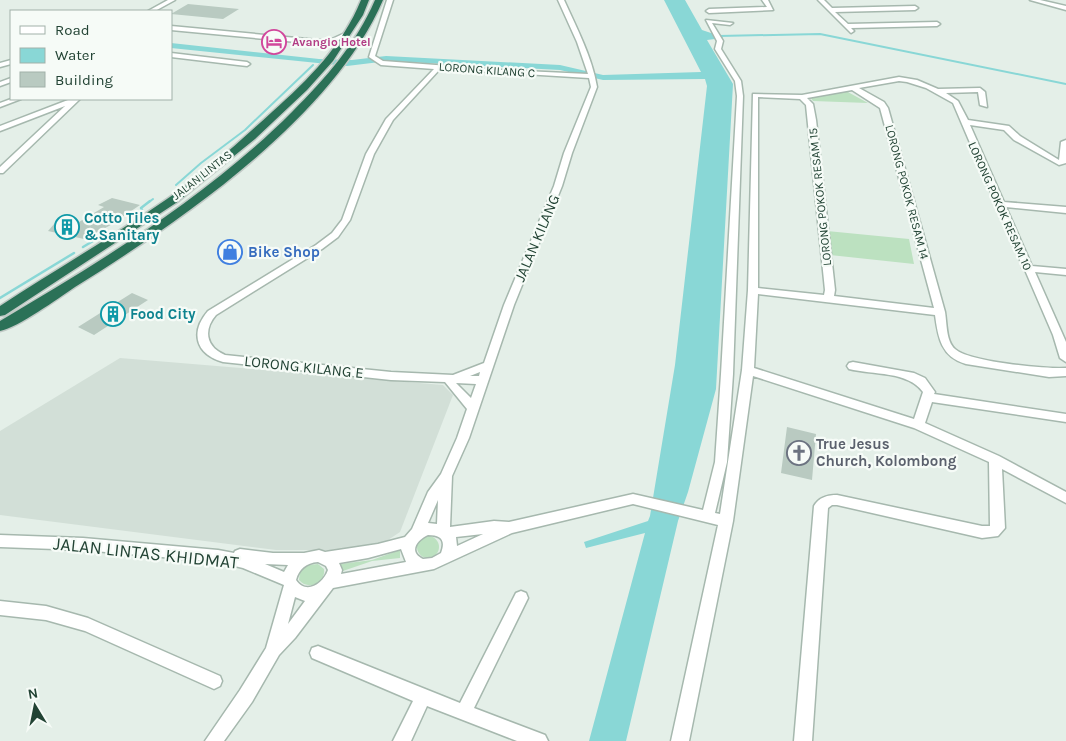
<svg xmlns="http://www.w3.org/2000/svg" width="1066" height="741" font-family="Karla,sans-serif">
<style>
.built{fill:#d2dfd7}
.green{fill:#bce1c0}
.water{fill:#89d7d6}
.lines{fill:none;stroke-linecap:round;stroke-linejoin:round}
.stream-far1{stroke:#89d7d6;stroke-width:2}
.stream{stroke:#89d7d6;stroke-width:2.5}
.building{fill:#b9cac1}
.minor-casing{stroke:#a6b8ae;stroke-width:3}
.highway-casing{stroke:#c1cac6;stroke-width:3}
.minor{fill:#fff;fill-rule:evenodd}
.highway{fill:#2b7157;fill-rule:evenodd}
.labels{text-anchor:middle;stroke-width:4.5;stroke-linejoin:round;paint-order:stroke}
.far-hotel-label{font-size:12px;font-weight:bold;fill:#b23c85;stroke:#f6fbf7;text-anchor:start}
.far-street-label{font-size:12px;fill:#224334;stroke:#f6fbf7}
.culture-label{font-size:15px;font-weight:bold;fill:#0d838f;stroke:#f6fbf7;text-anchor:start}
.street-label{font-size:15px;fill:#224334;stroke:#f6fbf7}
.shop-label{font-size:15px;font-weight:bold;fill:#366cbe;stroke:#f6fbf7;text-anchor:start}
.worship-label{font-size:15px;font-weight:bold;fill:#5b616d;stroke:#f6fbf7;text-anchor:start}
.near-street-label{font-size:18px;fill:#224334;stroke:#f6fbf7}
</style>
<rect width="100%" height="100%" fill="#e4efe8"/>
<path class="built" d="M120,358l323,27 10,10 -53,137 -15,10 -48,8h-61l-276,-35v-84z"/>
<path class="green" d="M846,91l22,12 -55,-2 -3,-4z
M827,231l82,8 5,25 -84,-9z
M417 547a11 11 0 1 1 22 0a11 11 0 1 1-22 0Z
M400,550v8l-28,3 -32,11v-8l32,-4z
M318,564l6,5c2,14 -16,22 -25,11l1,-8 8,-7z"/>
<path class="water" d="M664,0h21l17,30 9,3h8l4,5 -16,2 26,44 -17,305 -28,103 -10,29 -52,220h-37l56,-208 -59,15 -2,-6 64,-21 2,-5 25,-151 32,-279 -2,-7 -102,1 -43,-10 -172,-9 -41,5 -176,-18v-5l148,16 33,1 34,-4 174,9 43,10 98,-3z"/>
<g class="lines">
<path class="stream-far1" d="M719,36l101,-2 246,50
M176,185l25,-22 44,-33 68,-65
M149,202l4,-3"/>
<path class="stream" d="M142,210l-1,-2 9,-7
M83,247l25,-15
M0,298l74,-45"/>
</g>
<path class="building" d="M188,4l51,5 -16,10 -52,-5z
M112,198l28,7 -31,21 -25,13 -36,-8 13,-15 18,6 25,-15 -6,-2z
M132,293l16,7 -54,35 -16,-8z
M787,427l29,7 -4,46 -31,-7z"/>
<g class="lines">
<defs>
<path id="minor" d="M168,0h7l-20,11h-7z
M387,0h6l-18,56 8,5 119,9 86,4 -11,-32 -19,-42h6c13,29 28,57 33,87l-25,66 -10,33 -48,119 -45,133 -17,38 -2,51 44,-6 15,1 124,-28 70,16 12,-48 6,-88 16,-278 -2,-15 -20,-32 2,-8 -11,-21 27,3 -3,2 -18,-2 11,18 -2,8 20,32 2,15 -10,278 -6,88 -12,51 5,1 22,-144 6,-80 5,-196 49,1 97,-18 18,3 21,9 42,-1 5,4 2,15 -7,-2 -2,-13 -32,1 12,8 10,19 41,6 11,10 39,24 2,-18 5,-2v23l-7,2 -45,-25 -10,-10 -34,-5 34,77 62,5v6l-60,-6 26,59 34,3v6l-31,-3 31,70v20l-6,-4 -7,-23 -28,-65 -3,-2 1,-1 -70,-164 -27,-15 -19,-6 -8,-1 -40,7 25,14 4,6 57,204c2,12 1,29 10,37 14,13 91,20 111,19v8l-17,1 -83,-13c-25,-7 -28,-27 -31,-49l-177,-21 -4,74 160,51 9,-27c-15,-21 -50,-17 -74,-23l-2,-3 2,-3 4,-1 61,11 11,5 10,14 -1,2 132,20v8l-134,-20 -7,21 74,33 67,36v11l-64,-34 3,59 -7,8 -16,2 -145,-33h-5l-4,3 -16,233h-18l20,-235c5,-9 14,-11 23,-11l145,31h8l-1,-64 -75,-34 -161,-52 -20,145 -44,220h-18l47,-216 -85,-21 -121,29 -78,36 -101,19 -38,50 -16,17 -27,47 -28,39h-19l35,-51 26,-42 18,-63 -41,-17 -25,-6 -135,-12 -83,-3v-12l83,3 135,12 16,3 1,-2 5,-2 33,4h31l15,-3 6,2 53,-8 27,-7 7,-8 16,-37 13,-18 16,-36 10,-29 -22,-27 -54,-2 -168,-18c-28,-8 -33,-30 -15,-51l108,-66 16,-12 10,-13 24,-66 20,-35 48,-50 -53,-4 -12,-8zM440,69l149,9 2,9 -27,66 -10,33 -50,119 -20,58 -31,12 -62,-3 -166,-17c-19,-8 -22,-25 -9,-40l106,-66 16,-12 12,-17 24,-66 19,-34zM852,90l28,18 54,200 -100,-12 1,-6 -19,-170 -3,-16 -6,-6zM758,97l42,2 6,6 19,185 -1,5 -66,-7zM480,372l-1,4h-9zM456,383l20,1 -5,14zM438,500l-1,24 -9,-1zM483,534l-26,12 -1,-9zM428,535c13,0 18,5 13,18l-9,5 -9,1c-15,-7 -6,-19 5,-24zM401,549l5,13 -65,12 1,-4 -3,-7 29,-5zM318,562l8,4 2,4c-5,14 -22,25 -32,10 3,-11 10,-17 22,-18zM265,564l23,1 -4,7zM295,597l10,4 -17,23z
M762,0h6l5,10 -64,3 -3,-2 3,-2 58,-2z
M818,0h6l8,8 83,-2 3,2 -3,2 -80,2 13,12 89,-2 3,2 -3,2 -86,2 3,3 -3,2z
M1030,0h10l26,6v4z
M171,26l147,14 14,-1 15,-7 3,2 -15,8 -17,2 -147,-14z
M171,53l76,9 3,2 -3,2 -9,-1 -67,-8z
M11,60v4l-11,3v-4z
M11,78v4l-11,4v-4z
M11,99h10l-21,8v-4z
M80,99l-77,74h-3v-6l65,-61 -65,25v-5l68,-26z
M521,591l5,2 2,5 -54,110 71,27 3,6h-31l-90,-35 -16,35h-18l20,-40 -101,-43 -2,-5 2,-5 6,-2 142,57 56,-110z
M0,601l46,5 42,12 132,58 2,5 -2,5 -6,3 -129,-58 -39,-11 -46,-5z"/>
<path id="highway" d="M361,0h8l-6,15 -30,46 -26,29 -52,49 -79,64 -171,112 -5,1v-10c55,-36 112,-69 167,-107 37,-25 72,-57 105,-87 36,-32 71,-67 89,-112z
M375,0h8c-51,118 -202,221 -308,287 -18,12 -56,40 -75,44v-10c103,-61 207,-124 292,-209 34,-34 64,-68 83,-112z"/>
</defs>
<use href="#minor" class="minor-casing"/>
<use href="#highway" class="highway-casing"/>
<use href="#minor" class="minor"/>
<use href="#highway" class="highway"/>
</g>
<defs>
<symbol id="hotel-ring" viewBox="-11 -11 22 22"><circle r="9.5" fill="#f6fbf7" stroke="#d1479c" stroke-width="1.5"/><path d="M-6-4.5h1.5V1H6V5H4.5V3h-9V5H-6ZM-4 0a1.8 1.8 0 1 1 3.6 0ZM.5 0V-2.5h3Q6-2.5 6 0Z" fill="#d1479c"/></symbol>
<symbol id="building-ring" viewBox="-11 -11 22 22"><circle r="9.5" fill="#f6fbf7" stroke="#0f9aa8" stroke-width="1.5"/><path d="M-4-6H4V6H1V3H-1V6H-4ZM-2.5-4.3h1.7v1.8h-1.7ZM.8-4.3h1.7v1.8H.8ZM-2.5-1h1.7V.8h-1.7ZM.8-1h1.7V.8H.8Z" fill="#0f9aa8"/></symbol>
<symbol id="shop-ring" viewBox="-11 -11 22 22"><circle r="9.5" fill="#f6fbf7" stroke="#3f7fe0" stroke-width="1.5"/><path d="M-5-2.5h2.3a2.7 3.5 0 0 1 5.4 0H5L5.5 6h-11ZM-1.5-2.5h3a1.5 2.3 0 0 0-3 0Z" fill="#3f7fe0"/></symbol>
<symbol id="church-ring" viewBox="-11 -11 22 22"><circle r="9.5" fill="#f6fbf7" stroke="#6b7280" stroke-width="1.5"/><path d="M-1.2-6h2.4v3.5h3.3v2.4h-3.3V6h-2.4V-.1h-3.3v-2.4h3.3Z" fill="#6b7280"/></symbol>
</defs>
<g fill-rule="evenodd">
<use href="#hotel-ring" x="260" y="28" width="28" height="28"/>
<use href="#building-ring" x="53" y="213" width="28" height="28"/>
<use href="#shop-ring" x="216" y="238" width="28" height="28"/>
<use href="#building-ring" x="99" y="300" width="28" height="28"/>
<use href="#church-ring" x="785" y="439" width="28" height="28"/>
</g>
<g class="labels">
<g class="far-hotel-label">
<text x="292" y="46">Avangio Hotel</text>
</g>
<g class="far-street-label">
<text transform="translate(487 70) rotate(4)" y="4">LORONG KILANG C</text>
<text transform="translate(202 175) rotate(-38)" y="4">JALAN LINTAS</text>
<text transform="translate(907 192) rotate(75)" y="4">LORONG POKOK RESAM 14</text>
<text transform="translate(820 197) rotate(-96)" y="4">LORONG POKOK RESAM 15</text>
<text transform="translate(1000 206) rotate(66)" y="4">LORONG POKOK RESAM 10</text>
</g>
<g class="culture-label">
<text x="84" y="223">Cotto Tiles<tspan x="84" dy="17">&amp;Sanitary</tspan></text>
<text x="130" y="319">Food City</text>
</g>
<g class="street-label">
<text transform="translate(537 238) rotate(-67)" y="5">JALAN KILANG</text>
<text transform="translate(304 367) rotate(6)" y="5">LORONG KILANG E</text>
</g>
<g class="shop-label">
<text x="248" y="257">Bike Shop</text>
</g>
<g class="worship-label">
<text x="816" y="449">True Jesus<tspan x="816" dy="17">Church, Kolombong</tspan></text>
</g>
<g class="near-street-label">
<text transform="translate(146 553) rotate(6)" y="6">JALAN LINTAS KHIDMAT</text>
</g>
</g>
<rect x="10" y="10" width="162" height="90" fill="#f6fbf7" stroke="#a1b1a9"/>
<rect x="20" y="26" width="25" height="8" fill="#ffffff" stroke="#a1b1a9"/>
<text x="55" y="35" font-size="15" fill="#224334">Road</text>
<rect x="20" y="48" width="25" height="15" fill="#89d7d6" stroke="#a1b1a9"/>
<text x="55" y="60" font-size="15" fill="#224334">Water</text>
<rect x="20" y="72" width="25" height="15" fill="#b9cac1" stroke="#a1b1a9"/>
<text x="55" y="85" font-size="15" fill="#224334">Building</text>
<g transform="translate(35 706) rotate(350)" stroke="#f6fbf7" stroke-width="4" paint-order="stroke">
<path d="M0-4L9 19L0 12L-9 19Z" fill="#224334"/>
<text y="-8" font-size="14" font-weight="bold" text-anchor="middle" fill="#224334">N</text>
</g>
</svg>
